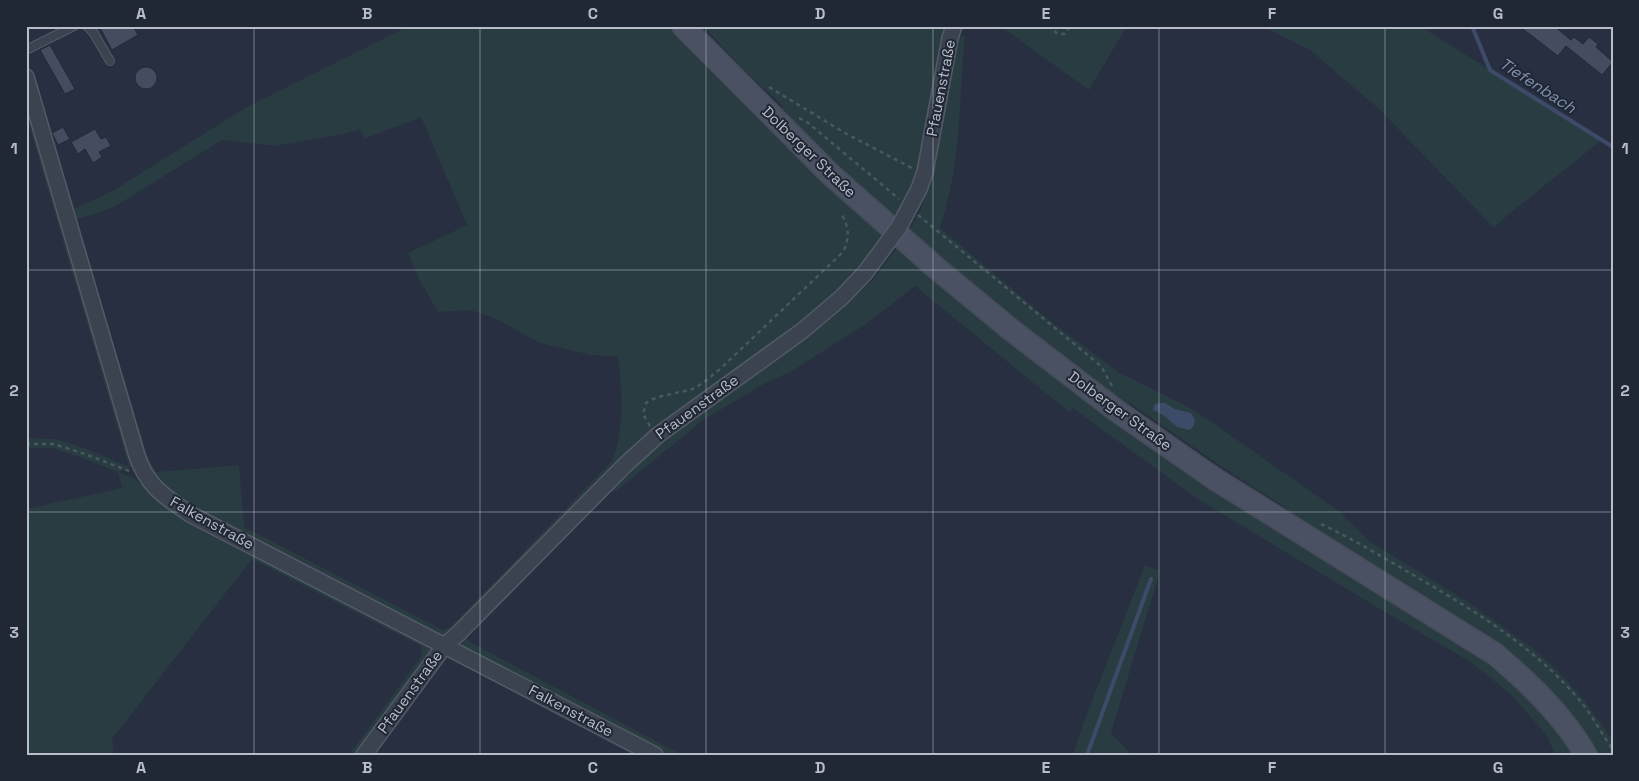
<svg xmlns="http://www.w3.org/2000/svg" width="1639" height="781" font-family="'Space Grotesk',sans-serif">
<style>
.green{fill:#293c41;fill-rule:evenodd}
.water{fill:#3e4b68}
.lines{fill:none;stroke-linecap:round;stroke-linejoin:round}
.stream{stroke:#3e4b68;stroke-width:4}
.building{fill:#444d5f;stroke:#222937}
.service-casing{stroke:#535a67;stroke-width:10}
.minor-casing{stroke:#535a67;stroke-width:18}
.secondary-casing{stroke:#454b59;stroke-width:24}
.path{stroke:#47595e;stroke-width:2.5;stroke-dasharray:4 4;stroke-linecap:butt}
.service{stroke:#3b4250;stroke-width:8}
.minor{stroke:#3b4250;stroke-width:15}
.secondary{stroke:#4a5163;stroke-width:21}
.minor-bridge-casing{stroke:#535a67;stroke-width:18;stroke-linecap:butt}
.minor-bridge{stroke:#3b4250;stroke-width:15}
.grid{fill:none;stroke:#b8bdca;stroke-width:1;stroke-opacity:0.55}
.labels{text-anchor:middle;stroke-width:4;stroke-linejoin:round;paint-order:stroke}
.street-label{font-size:15px;fill:#b8bdca;stroke:#202735}
.water-label{font-size:16px;font-style:italic;fill:#8190b0;stroke:#202735}
.neatline{fill:none;stroke:#b8bdca;stroke-width:2}
.grid-label{font-size:16px;text-anchor:middle;font-weight:bold;fill:#b8bdca}
</style>
<rect width="100%" height="100%" fill="#272f40"/>
<path class="green" d="M409,26h264l42,44 170,165 -25,34 -43,45 -152,110 -5,-1 -14,11 -1,5 -196,195 -7,2 -271,-139 -29,-38 -72,-248 44,-21 131,-82zM421,117l46,108 -59,28 11,26 19,33 32,-2 24,8 46,25 51,12 27,2c4,32 7,74 -6,104l-149,153 -13,13 -7,3 -199,-103 -5,-62 -83,7 -8,-15 -72,-237 38,-13 108,-67 53,6 69,-12 16,-5 4,10z
M703,26h246l-27,140 -29,54 -116,-107 6,-7 -41,-38z
M1000,26h127l-38,64z
M1262,26h158l182,114 -93,74 -15,14 -115,-119 -69,-59z
M957,35l8,1c-6,65 -4,130 -25,192l109,92 69,52 76,38 145,101 30,30 99,61 62,44 28,25 27,30 28,40v14h-15l-34,-49 -281,-191 3,-7 -64,-41 -92,-64 -5,6 -218,-176 14,-24 11,-31 22,-134zM1165,403l10,6 16,4 4,7 -18,7 -14,-12z
M26,89l108,373c-2,7 -10,7 -15,10l16,7 17,13 279,154 1,5 -72,104h-11l71,-97 2,-6 -1,-6 -169,-87 -140,180 2,16h-88v-246l96,-21 -4,-16 -38,-15 -28,-9h-26v-10l29,1 35,11 39,17 -103,-352z
M898,246l33,28 562,386 56,54 25,41h-19l-8,-19 -35,-41 -43,-34 -89,-52 -184,-111 -123,-90 -4,4 -154,-126 -49,38 -74,47 -32,15 -58,35 -86,70 -15,4 42,-40 163,-119 66,-55z
M1145,565l15,6 -49,162 21,22h-59l10,-31z
M465,637l5,5 212,113h-20l-199,-107 -1,-10z
M451,654l195,101h-13l-189,-99z"/>
<path class="water" d="M1158,403h7l10,6 16,4 4,7 -1,5 -4,5 -13,-3 -14,-12 -10,-5 1,-5z"/>
<g class="lines">
<path class="stream" d="M1472,26l18,44 123,77
M1087,755l64,-176"/>
</g>
<path class="building" d="M99,26h34l5,9 -26,15z
M1519,26h35l17,14 3,-3 9,7 6,-7 9,7 -2,3 17,15 -11,13 -36,-29 -8,10z
M50,45l25,44 -10,5 -25,-44z
M135 78a11 11 0 1 1 22 0a11 11 0 1 1-22 0Z
M63,127l7,12 -12,6 -6,-12z
M95,129l6,10 5,-2 5,9 -12,6 3,5 -9,6 -8,-14 -7,5 -7,-12z"/>
<g class="lines">
<defs>
<path id="service" d="M87,26l6,6 17,29
M26,50l48,-24"/>
<path id="minor" d="M26,77l111,379c10,30 28,41 53,58l465,241
M919,189l6,-17 25,-134 4,-12
M364,755l81,-110 13,-11 167,-169 33,-30 144,-104 39,-33 24,-25"/>
<path id="secondary" d="M683,26l146,147 106,94 75,62 107,82 98,68 280,175c35,30 68,61 91,101"/>
</defs>
<use href="#service" class="service-casing"/>
<use href="#minor" class="minor-casing"/>
<use href="#secondary" class="secondary-casing"/>
<path class="path" d="M1048,26l10,8h6l7,-8
M769,87l76,46 67,35
M799,118l8,4 92,77
M918,215l183,151 11,20
M650,426l-7,-12 3,-11c13,-9 31,-9 46,-14 10,-4 18,-12 27,-19l124,-118c7,-15 6,-25 -2,-39
M26,444h28l31,10 44,17
M1321,524c32,15 63,34 94,52 60,35 121,72 166,126 12,15 21,32 32,48"/>
<use href="#service" class="service"/>
<use href="#minor" class="minor"/>
<use href="#secondary" class="secondary"/>
<defs>
<path id="minor-bridge" d="M865,273l34,-46 20,-38"/>
</defs>
<use href="#minor-bridge" class="minor-bridge-casing"/>
<use href="#minor-bridge" class="minor-bridge"/>
</g>
<path class="grid" d="M254,26v729M480,26v729M706,26v729M933,26v729M1159,26v729M1385,26v729M26,270h1587M26,512h1587"/>
<g class="labels">
<g class="street-label">
<text transform="translate(941 88) rotate(-79)" y="5">Pfauenstraße</text>
<text transform="translate(809 152) rotate(44)" y="5">Dolberger Straße</text>
<text transform="translate(697 407) rotate(-36)" y="5">Pfauenstraße</text>
<text transform="translate(1120 411) rotate(36)" y="5">Dolberger Straße</text>
<text transform="translate(212 523) rotate(29)" y="5">Falkenstraße</text>
<text transform="translate(410 692) rotate(-54)" y="5">Pfauenstraße</text>
<text transform="translate(571 711) rotate(28)" y="5">Falkenstraße</text>
</g>
<g class="water-label">
<text transform="translate(1538 85) rotate(33)" y="6">Tiefenbach</text>
</g>
</g>
<rect width="1639" height="781" fill="none" stroke="#202735" stroke-width="55"/>
<rect x="28" y="28" width="1584" height="726" class="neatline"/>
<g class="grid-label">
<text x="141" y="19">A</text>
<text x="367" y="19">B</text>
<text x="593" y="19">C</text>
<text x="820" y="19">D</text>
<text x="1046" y="19">E</text>
<text x="1272" y="19">F</text>
<text x="1498" y="19">G</text>
<text x="14" y="154">1</text>
<text x="1625" y="154">1</text>
<text x="14" y="396">2</text>
<text x="1625" y="396">2</text>
<text x="14" y="638">3</text>
<text x="1625" y="638">3</text>
<text x="141" y="773">A</text>
<text x="367" y="773">B</text>
<text x="593" y="773">C</text>
<text x="820" y="773">D</text>
<text x="1046" y="773">E</text>
<text x="1272" y="773">F</text>
<text x="1498" y="773">G</text>
</g>
</svg>
